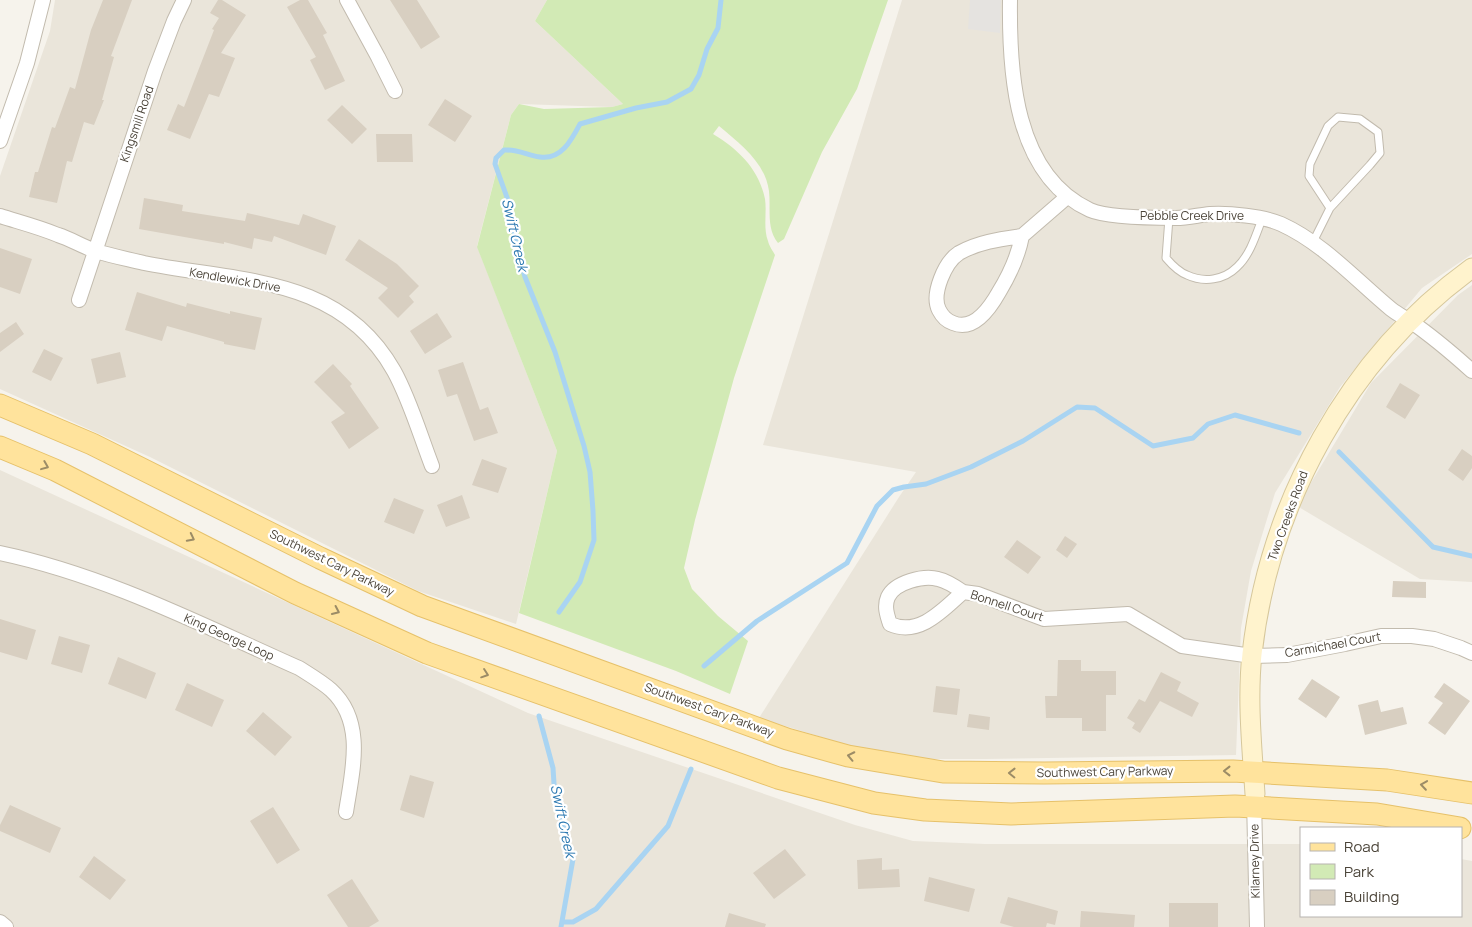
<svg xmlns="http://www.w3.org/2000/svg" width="1472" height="927" font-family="Manrope,sans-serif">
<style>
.residential{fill:#eae5da}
.green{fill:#d2eab5}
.parking{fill:#e5e3e0}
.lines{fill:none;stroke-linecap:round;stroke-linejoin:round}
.stream{stroke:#a9d4f2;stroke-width:5}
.building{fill:#d8cfc1}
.lane-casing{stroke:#c2bbae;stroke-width:9}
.street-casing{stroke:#c2bbae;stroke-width:16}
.secondary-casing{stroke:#d6c79b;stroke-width:21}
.primary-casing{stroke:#e6c16a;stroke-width:23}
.lane{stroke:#fff;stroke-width:7}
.street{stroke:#fff;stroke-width:14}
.secondary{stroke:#fff3cd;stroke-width:19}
.primary{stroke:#ffe39c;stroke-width:21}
.oneway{stroke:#9c8c66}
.labels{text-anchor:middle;stroke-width:4.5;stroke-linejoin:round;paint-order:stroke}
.street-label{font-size:12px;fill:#4b4439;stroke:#fff}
.water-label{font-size:14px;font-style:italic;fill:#2e7ab2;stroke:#fff}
</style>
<rect width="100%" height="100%" fill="#f6f3ec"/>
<path class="residential" d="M55,0h492l-12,21 88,83 -11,3 -93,-3 -8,11 -34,131 80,205 -41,173 -98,-33 -268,-134 -150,-68v-213l50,-145z
M902,0h570v254l-50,34 -82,99 -65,106 -24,78 -10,57 -5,127 -251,4h-74l-60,-13 -92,-28 140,-221 17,-25 -153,-27z
M1472,285v297l-52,-3 -123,-73 74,-123 87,-88z
M0,470l528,243 327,112 58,16 72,3h316v72h160v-57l11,2v66h-1472z"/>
<path class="green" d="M547,0h341l-31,89 -35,63 -38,87 -6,4c-12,-15 -7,-34 -9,-52 -4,-29 -29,-47 -50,-65l-6,8c25,15 46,35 52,65 2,13 -2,29 3,42 1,5 5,10 7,14l-41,123 -39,142 -11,48 8,21 26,27 30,25 -18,53 -54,-23 -157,-58 38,-162 -80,-204 34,-132 8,-11 25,5 68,-2 11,-3 -88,-83z"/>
<path class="parking" d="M970,0h31l-1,33 -32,-4z"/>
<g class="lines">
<path class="stream" d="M1339,452l94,95 39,9
M559,612l21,-30 14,-42 -1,-29 -3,-39 -6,-26 -29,-94 -30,-75 -8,-29 -8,-45 -14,-39 1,-6 8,-8c13,-1 23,5 36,7 21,3 31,-16 40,-33l56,-16 31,-6 24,-13 8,-14 8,-26 11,-21 3,-28
M704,666l53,-45 90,-58 30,-57 16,-16 11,-3 22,-3 45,-17 52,-26 54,-34 18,1 58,38 40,-8 15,-14 27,-9 64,18
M539,716l14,52 2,31 18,60 -12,68
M562,922h11l23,-13 72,-83 23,-57"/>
</g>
<path class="building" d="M103,0h29l-21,56 3,1 -12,43h2l-10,25 -10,-3 -12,40 -5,-1 -10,42 -28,-6 6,-25h3l14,-45 3,1 15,-41 5,2 16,-59z
M218,0h4l24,15 -25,38 14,5 -16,39 -10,-3 -19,45 -23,-9 11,-26 6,3 30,-77 -2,-1 7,-11 -9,-5z
M300,0h8l19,33 -4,2 22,46 -20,9 -15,-30 6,-3 -29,-50z
M390,0h27l23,37 -19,12z
M445,99l27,17 -17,26 -27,-17z
M342,105l25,24 -15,15 -25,-24z
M376,134h36l1,28h-36z
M144,198l39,7 -1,6 63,10 2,-8 52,12 4,-11 33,12 -10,29 -52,-19 -2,6 -18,-4 -2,11 -28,-7v2l-85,-15z
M359,239l38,25 22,22 -10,10 5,6 -16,16 -20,-20 10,-10 -43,-28z
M0,248l32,11 -12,35 -20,-7z
M137,292l49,15 1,-4 43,11v-3l32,7 -7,32 -31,-6v-2l-57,-16 -5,15 -37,-11z
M437,313l15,24 -27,17 -15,-23z
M16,322l8,12 -24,18v-19z
M44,349l19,9 -12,23 -19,-9z
M120,352l6,25 -29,7 -6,-25z
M463,362l17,48 8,-3 10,26 -24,8 -17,-47 -10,3 -9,-27z
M333,364l19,20 -2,2 29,42 -30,21 -18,-27 14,-9 -31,-31z
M1400,383l20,12 -15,24 -19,-12z
M1462,449l10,7v12l-9,13 -15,-11z
M482,459l25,9 -9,25 -26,-8z
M462,495l8,23 -24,9 -9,-22z
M394,498l30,12 -10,24 -30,-12z
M1065,536l12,8 -10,14 -11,-8z
M1017,540l24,17 -13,17 -24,-17z
M1393,581l33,1v16l-34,-1z
M0,619l36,11 -9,30 -27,-8z
M59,636l31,9 -8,28 -31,-9z
M118,657l38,16 -10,26 -38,-15z
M1058,660h23v11h35v24h-10v36h-24v-13h-36l-1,-22h12z
M1161,672l20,10 -4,9 22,12 -7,14 -32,-16 -20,32 -8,-5 3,-5 -8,-5 12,-19 6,3z
M1312,679l28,18 -14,21 -28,-19z
M187,683l37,17 -12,27 -37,-17z
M1444,683l26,18 -25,34 -17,-12 15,-20 -9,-6z
M936,686l24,3 -3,26 -24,-3z
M1378,700l3,12 22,-5 4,17 -42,11 -7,-30z
M263,712l29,25 -17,19 -29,-25z
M969,714l21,3 -1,13 -22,-3z
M410,775l24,7 -10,36 -24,-8z
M10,805l51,23 -11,25 -50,-22v-6z
M273,807l27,43 -23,14 -27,-43z
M785,849l21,26 -32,24 -21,-26z
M94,856l32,24 -16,20 -31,-23z
M882,858v12l17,-1 1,18 -42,2 -1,-29z
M929,877l46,12 -6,23 -45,-11z
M352,879l27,42 -10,6h-21l-21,-32z
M1008,897l50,14 -3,14 -8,-2 -1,4h-32l-14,-4z
M1169,903h49v24h-49z
M1081,911l54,4 -1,12h-54z
M729,913l37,11 -1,3h-40z"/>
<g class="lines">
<defs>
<path id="lane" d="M1169,218l-3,40c6,7 13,14 21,17 17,8 37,5 50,-8 13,-12 19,-32 25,-48
M1313,242l17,-34 40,-43 10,-12 -2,-21 -18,-13 -22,-2 -10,9 -18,38 -1,12 21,32"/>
<path id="street" d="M347,0l31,57 17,34
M1010,0c-1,72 4,175 80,210 18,8 65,8 86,8 12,0 23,-3 34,-4 19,-1 53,2 71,10 42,19 75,56 110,85 6,5 13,8 19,12 22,15 43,33 62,50
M0,141l27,-78 16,-63
M0,216c19,6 39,11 58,19 13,4 25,12 38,16 15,5 32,8 48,12 94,19 196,12 250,108 16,29 26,64 38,95
M1022,236c-21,3 -44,6 -63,17 -14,9 -28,41 -20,57 3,6 8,11 14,13 21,9 37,-15 46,-31 11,-18 19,-35 23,-56l45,-39
M79,300l76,-229 19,-50 10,-21
M0,553c105,22 202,72 299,115 11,7 23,14 32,22 35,32 21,82 15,122
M963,592c-7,-5 -16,-11 -25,-13 -14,-4 -43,3 -50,18 -4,9 -1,18 2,27 29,13 53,-14 73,-32l15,2 66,25 84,-5 54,32 70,10 35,-1 58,-11 36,-8h31l22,3 27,9 11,5
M1254,800l3,127
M0,922l6,5"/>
<path id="secondary" d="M1255,794c-3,-46 -8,-94 -3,-140 17,-151 96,-296 220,-386"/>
<path id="primary" d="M0,405l92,39 228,114 102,48 365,133 61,17 95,16 101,1 189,-2 154,9 85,13
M0,447l55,23 240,123 132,60 351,125 96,25 51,7 86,4 224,-8 142,8 83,14"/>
</defs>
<use href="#lane" class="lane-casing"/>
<use href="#street" class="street-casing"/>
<use href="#secondary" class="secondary-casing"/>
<use href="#primary" class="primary-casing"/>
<use href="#lane" class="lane"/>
<use href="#street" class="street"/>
<use href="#secondary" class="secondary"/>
<use href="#primary" class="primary"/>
</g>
<defs><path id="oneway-chevron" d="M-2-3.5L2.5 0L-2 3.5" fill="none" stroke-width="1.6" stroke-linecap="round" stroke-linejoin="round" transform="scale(1.25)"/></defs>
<g class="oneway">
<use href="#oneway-chevron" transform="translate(45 466) rotate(22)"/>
<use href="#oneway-chevron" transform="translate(191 538) rotate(27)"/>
<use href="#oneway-chevron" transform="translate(336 611) rotate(25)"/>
<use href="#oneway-chevron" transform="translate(485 674) rotate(19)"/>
<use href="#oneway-chevron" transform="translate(851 756) rotate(-168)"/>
<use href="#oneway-chevron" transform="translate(1227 771) rotate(180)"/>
<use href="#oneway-chevron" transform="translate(1012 773) rotate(-179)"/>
<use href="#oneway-chevron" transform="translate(1424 785) rotate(-172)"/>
</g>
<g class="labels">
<g class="street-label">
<text transform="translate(137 124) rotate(-71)" y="4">Kingsmill Road</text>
<text x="1192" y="220">Pebble Creek Drive</text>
<text transform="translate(235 280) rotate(10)" y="4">Kendlewick Drive</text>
<text transform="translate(1288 516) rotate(-70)" y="4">Two Creeks Road</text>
<text transform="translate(332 563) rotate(26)" y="4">Southwest Cary Parkway</text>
<text transform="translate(1007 606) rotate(18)" y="4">Bonnell Court</text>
<text transform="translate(229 637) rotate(24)" y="4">King George Loop</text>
<text transform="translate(1333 645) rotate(-10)" y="4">Carmichael Court</text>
<text transform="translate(709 710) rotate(20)" y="4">Southwest Cary Parkway</text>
<text transform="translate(1105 772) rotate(-1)" y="4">Southwest Cary Parkway</text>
<text transform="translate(1255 861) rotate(-91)" y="4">Kilarney Drive</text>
</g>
<g class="water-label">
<text transform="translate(515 235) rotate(77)" y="5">Swift Creek</text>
<text transform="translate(563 821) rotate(78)" y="5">Swift Creek</text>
</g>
</g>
<rect x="1300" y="827" width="162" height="90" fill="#ffffff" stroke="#b7b4b0"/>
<rect x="1310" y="843" width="25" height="8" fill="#ffe39c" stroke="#b7b4b0"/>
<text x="1344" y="852" font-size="15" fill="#4b4439">Road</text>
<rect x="1310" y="864" width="25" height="15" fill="#d2eab5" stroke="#b7b4b0"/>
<text x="1344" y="877" font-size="15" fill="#4b4439">Park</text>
<rect x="1310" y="890" width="25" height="15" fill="#d8cfc1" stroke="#b7b4b0"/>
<text x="1344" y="902" font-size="15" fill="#4b4439">Building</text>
</svg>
